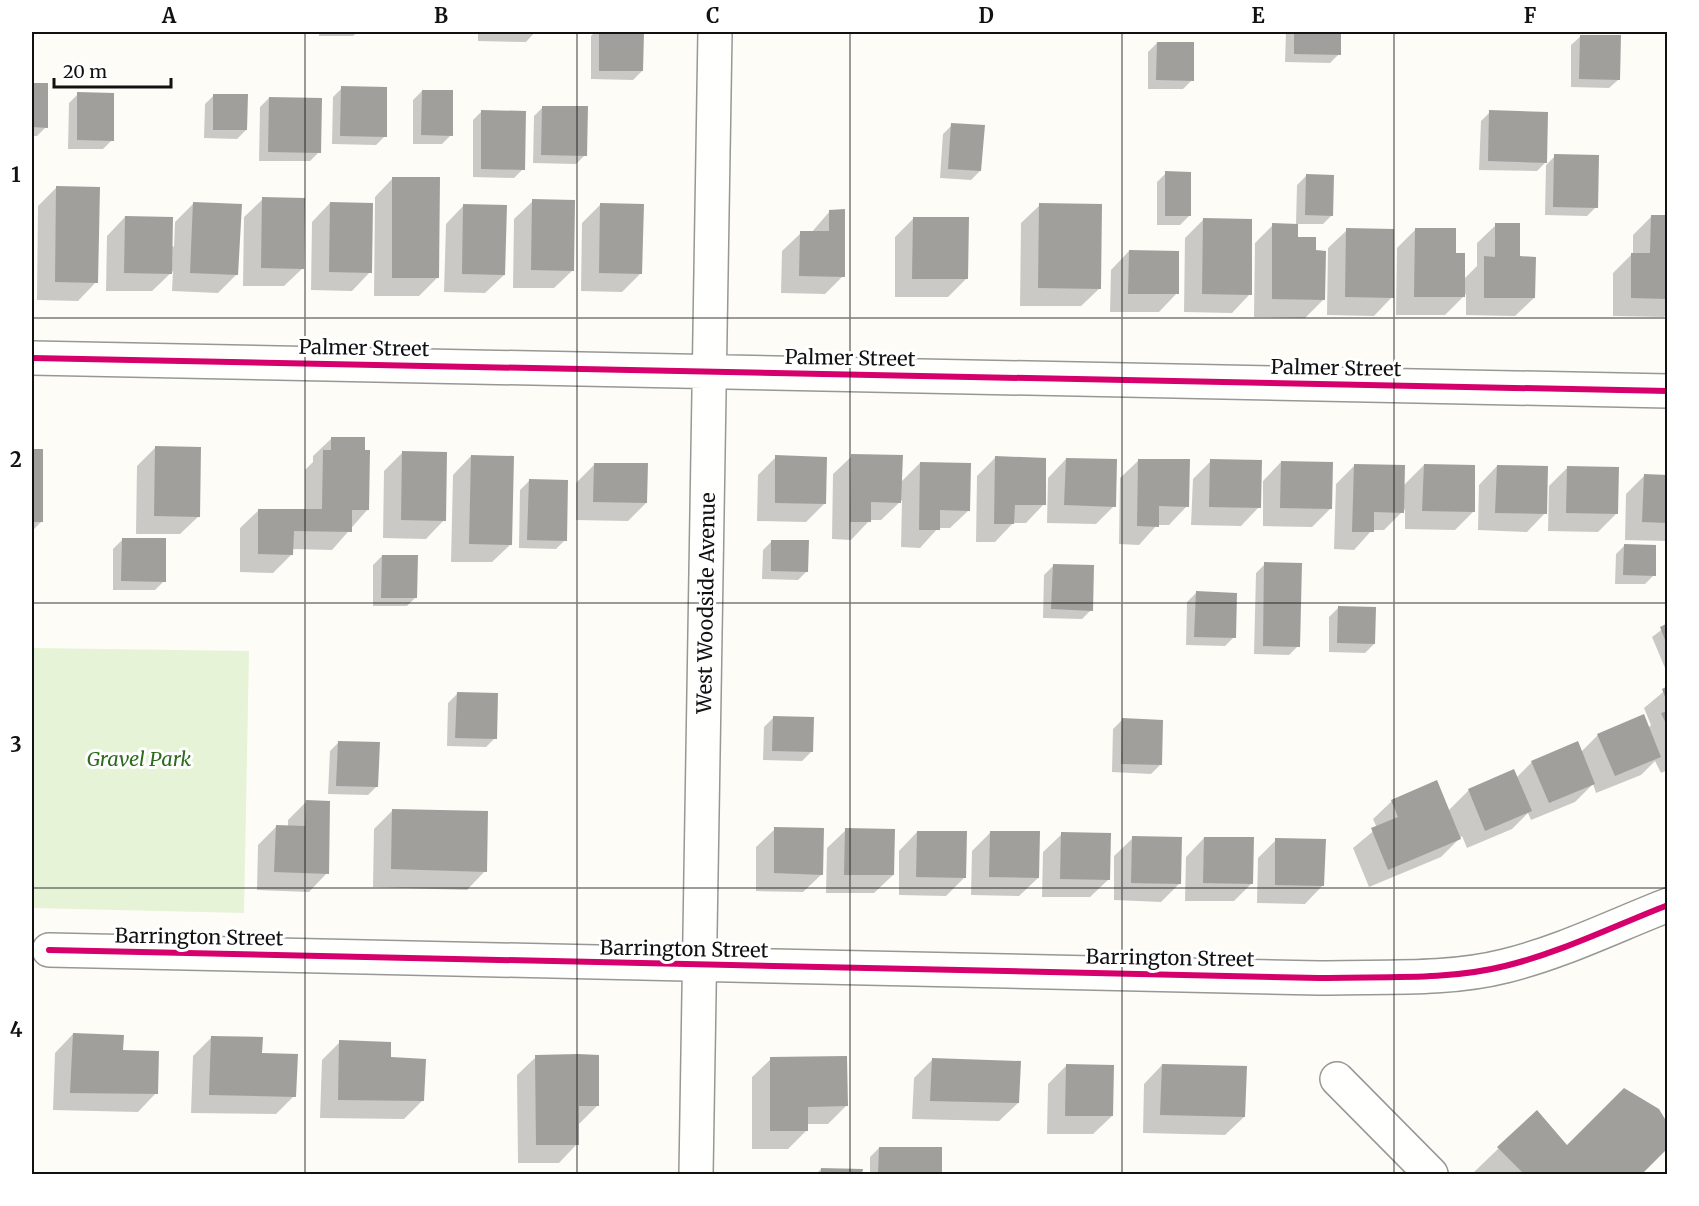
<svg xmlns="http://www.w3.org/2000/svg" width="1699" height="1206" font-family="Merriweather,serif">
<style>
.green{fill:#e7f3d7}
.shadow{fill:#0003}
.building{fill:#a19f9c}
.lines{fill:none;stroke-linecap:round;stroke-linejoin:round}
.minor-casing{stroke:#979795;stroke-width:36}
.minor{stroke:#fffffe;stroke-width:33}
.cycleway-casing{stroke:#fff;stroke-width:10}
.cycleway{stroke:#d6006c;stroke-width:6}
.grid{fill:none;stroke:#111;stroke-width:1.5;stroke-opacity:0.55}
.labels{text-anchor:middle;stroke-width:6;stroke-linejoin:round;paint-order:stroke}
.street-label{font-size:20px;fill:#111;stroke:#fff}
.park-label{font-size:20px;font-style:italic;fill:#2f6b1f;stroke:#fff}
.neatline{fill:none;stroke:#111;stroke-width:2}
.grid-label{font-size:20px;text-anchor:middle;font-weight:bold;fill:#111}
</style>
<rect width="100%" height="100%" fill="#fdfcf7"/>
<path class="green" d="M32,648l217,3 -5,262 -212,-5z"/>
<path class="shadow" d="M319,32h39l-5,4h-34z
M478,32h57l-9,10 -48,-1z
M595,32h47v39l-9,9 -42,-1v-43z
M1286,32h54l-1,22 -9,9 -45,-1z
M1581,36l37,44 -9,8 -38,-1v-42z
M1157,43l35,37 -9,9h-35v-37z
M32,84l15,1 -1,42 -9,9h-5z
M342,88l43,48 -9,9 -44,-1 1,-47z
M422,91l29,44 -9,9h-29v-44z
M78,94l34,46 -9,9h-35l1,-46z
M214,95l32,35 -9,9 -33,-1 1,-34z
M269,98l50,54 -9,9h-51l1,-54z
M543,107l42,48 -9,9 -43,-1 1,-47z
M482,111l41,58 -9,9 -41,-1v-57z
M1490,112l56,50 -9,9 -58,-1 2,-49z
M952,125l28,46 -9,9 -31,-2 3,-44z
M1555,156l41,51 -9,9 -42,-1 1,-50z
M1166,173l23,43 -9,9h-23v-43z
M1306,176l26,39 -9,9h-27l1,-39z
M393,178l44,100 -18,18h-45l1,-99z
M56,188l40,94 -18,19 -41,-1 1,-94z
M263,199l40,69 -19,18h-41l1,-69z
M533,201l40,69 -19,18h-41l1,-69z
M330,203l40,69 -18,19 -41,-1 1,-68z
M193,204l43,71 -18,18 -46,-2 1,-20 -21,20h-46l1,-55 18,-19 49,30 1,-25z
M601,204l39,70 -18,18 -41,-1 1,-68z
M464,205l40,70 -19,18 -41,-1 2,-68z
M1040,205l60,83 -19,18h-61l1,-83z
M830,211l13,65 -18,18 -44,-1 1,-42 19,-18h10z
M1651,217h17v96l-4,4 -51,-1v-43l20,-20v-18z
M914,218l52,61 -18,18h-53v-60z
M1203,220l47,74 -18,19 -48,-1 1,-74z
M1273,225l42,27 9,47 -19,19 -51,-1 1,-74z
M1496,225l22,33 16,40 -19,18 -49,-1v-21l-21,21h-49l1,-67 19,-19 48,50 13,-13v-23z
M1347,230l45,67 -18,19 -47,-1 1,-67z
M1129,251l48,42 -18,19h-49l1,-42z
M332,438l36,71 -36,41 -40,-1v5l-19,19 -33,-1v-44l19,-18 46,1v-41l8,-8v-6z
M156,447l43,69 -19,18h-44l1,-68z
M32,451h10l-1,71 -9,9z
M403,452l41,68 -18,19 -43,-1 1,-67z
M471,456l40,88 -19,18h-41l2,-87z
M852,456l48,27 20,-20 49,47 -19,18h-12l-18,20 -19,-1 1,-47 -21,20h-11l-19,20 -19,-1 1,-65z
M776,457l49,46 -19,19 -49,-1 1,-46z
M995,458l49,46 -18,19h-13l-18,19h-19l1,-66z
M1066,459l48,47 -18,18 -49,-1 1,-45z
M1139,460l48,46 -18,19h-12l-18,20 -20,-1 1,-66z
M1211,461l48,46 -18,19 -50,-1 2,-46z
M1281,462l49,47 -18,18 -49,-1v-45z
M595,464l51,39 -18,18 -52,-1v-37z
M1424,465l49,47 -18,18 -50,-1v-20l-21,21h-12l-18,20 -20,-1 2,-65 18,-18 49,20z
M1497,466l48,47 -18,19 -49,-2 1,-45z
M1568,467l49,46 -19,19 -50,-1 1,-45z
M1644,476h24v65l-43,-1 1,-46z
M529,481l36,59 -9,9 -37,-1 1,-58z
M122,540l42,41 -9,9h-42v-41z
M772,541l35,30 -9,9 -36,-1 1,-29z
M1625,545l29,30 -9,9h-30l1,-30z
M382,556l34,41 -9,9h-34v-41z
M1265,564l33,82 -9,9 -35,-1 2,-81z
M1053,566l38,44 -9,9 -39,-1 1,-43z
M1196,593l38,44 -9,9 -39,-1 1,-43z
M1338,608l36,36 -9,9 -36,-1v-35z
M1668,625v42l-3,1 -13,-31z
M1668,688v82l-7,3 -6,-12 -14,14 -45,18 -3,-9 -18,18 -44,18 -3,-7 -16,16 -45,19 -5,-12 -21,21 -72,30 -16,-39 24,-20 -4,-9 19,-18 56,10 21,-21 47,-12 16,-16 49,-10 17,-17 50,-7 3,-3 -7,-17z
M457,694l38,44 -9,9 -39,-1 1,-43z
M773,718l38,34 -9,9 -39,-1 1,-33z
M1122,720l38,45 -9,9 -39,-2 1,-43z
M339,742l38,44 -9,9 -40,-1 2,-43z
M306,802l21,71 -18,19 -52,-2 1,-45 18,-18h12v-7z
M393,810l92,61 -18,19 -94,-3 1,-58z
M775,829l47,45 -19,18 -47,-1v-44z
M846,830l47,45 -19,18h-48l1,-45z
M917,832l47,46 -18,18 -47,-1v-44z
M991,832l47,46 -19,18 -48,-1 1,-44z
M1062,834l47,45 -19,18h-48l1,-45z
M1133,838l47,45 -19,19 -47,-2v-44z
M1204,838l48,45 -18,18h-49l1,-44z
M1276,840l47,45 -18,19 -48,-1 1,-45z
M73,1034l49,17 34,42 -18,19 -85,-2 2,-57z
M212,1037l48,17 34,42 -18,18 -85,-1 2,-57z
M340,1042l49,17 34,41 -19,19 -84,-1 2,-58z
M536,1057l61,49 -18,18 -2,20 -18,19h-41l-1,-88z
M771,1059l75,47 -18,18h-22v7l-18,18h-36v-72z
M932,1060l86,43 -19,18 -87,-2 2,-41z
M1162,1065l82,52 -19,18 -82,-2 1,-49z
M1066,1066l46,50 -19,18h-46l1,-50z
M1668,1146l-28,28h-168l27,-26z
M879,1148l62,1v25h-71v-17z
M821,1169l40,2v3h-45z"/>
<path class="building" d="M520,32h16v2l-16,-1z
M599,32h45l-1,39h-44z
M1294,32h47v23l-47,-1z
M1580,35h41l-1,45 -41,-1z
M1157,42h37v39l-38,-1z
M32,83h16v45l-16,-1z
M341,86l46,1v50l-47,-1z
M422,90h31v46l-32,-1z
M77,92l37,1v48l-37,-1z
M213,94h35l-1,36h-34z
M269,97l53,1 -1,55 -53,-1z
M542,106h46l-1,50 -46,-1z
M481,110l45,1 -1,59 -44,-1z
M1489,110l59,2 -1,51 -59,-2z
M951,123l34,2 -4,46 -33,-2z
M1554,154l45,1 -1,53 -45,-1z
M1165,171l26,1v44h-26z
M1306,174l28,1 -1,41 -28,-1z
M392,177h48l-1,101h-47z
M56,186l44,1 -2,96 -43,-1z
M262,197l43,1 -1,71 -43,-1z
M532,199l43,1 -1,71 -43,-1z
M193,202l49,2 -4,71 -48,-2z
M330,202l43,1 -1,70 -43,-1z
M600,203l44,1 -2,70 -43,-1z
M1039,203l63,1 -1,85 -63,-1z
M463,204l44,1 -2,70 -43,-1z
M845,209v68l-46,-1 1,-45h29v-21z
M1651,215h17v84l-37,-1v-45h19z
M125,216l48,1 -1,57 -48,-1z
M913,217h56l-1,62h-56z
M1203,218l49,1v76l-50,-1z
M1272,223l26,1v13h18v13l10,1 -1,49 -53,-1z
M1495,223h25v33l16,1 -1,41h-51v-42l11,1z
M1346,228l48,1v69l-49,-1z
M1415,228h41v25h9v44h-51z
M1129,250l50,1v43h-51z
M331,437h34v13h5l-1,60h-17v22l-58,-1 -1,24 -35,-1v-45h64l1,-59h8z
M155,446l46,1 -1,70 -46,-1z
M32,449h11v73h-11z
M402,451l45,1 -1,69 -45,-1z
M851,454l52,1 -2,48 -30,-1v20h-21z
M471,455l43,1 -2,89 -43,-1z
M775,455l52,2 -1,47 -51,-1z
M995,456l51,2v47h-31l-1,19h-20z
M1066,458l51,1 -1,48 -52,-2z
M1138,459h52l-1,48 -30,-1v21l-22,-1z
M1210,459l52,1 -1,48 -52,-1z
M1281,461l52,1 -1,47 -52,-1z
M920,462l51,1 -1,48 -30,-1v20h-21z
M594,463h54l-1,40 -54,-1z
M1354,464l51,1 -1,48 -30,-1v20h-22z
M1424,464l51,1v47l-53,-1z
M1497,465l51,1 -1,48 -52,-1z
M1567,466l52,1 -1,47 -52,-1z
M1644,474l24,1v48l-26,-1z
M529,479l39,1 -1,61 -40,-1z
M122,538h44v44l-45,-1z
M771,540h38l-1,32 -37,-1z
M1624,544l32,1v31l-33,-1z
M382,555h36l-1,43h-36z
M1264,562l38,1 -2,84 -37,-1z
M1053,564l41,1 -1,46 -42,-2z
M1196,591l41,2 -1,45 -42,-1z
M1338,606l38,1 -1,37 -38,-1z
M1668,623v22h-1l-7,-18z
M1668,686v16h-1l-5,-13z
M457,692l41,1 -1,46 -42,-1z
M1668,711v17l-7,-15z
M1644,714l17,43 -46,19 -18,-42z
M773,716l41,1 -1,35 -41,-1z
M1122,718l41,2 -1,45 -41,-1z
M338,741l42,1 -2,45 -42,-1z
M1578,741l17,43 -46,19 -18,-42z
M1514,769l18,42 -47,20 -17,-42z
M1437,780l24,59 -73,31 -17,-42 27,-11 -7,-17z
M306,800l24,1 -1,73 -55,-2 2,-47 29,1z
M392,809l96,2 -1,61 -96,-3z
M774,827l50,1 -1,47 -49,-2z
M845,828l50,1 -1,46h-50z
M917,831h50l-1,47 -50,-1z
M990,831h50l-1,47 -50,-1z
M1061,832l50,1 -1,47 -50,-1z
M1132,836l50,1 -1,47 -50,-1z
M1204,837h50l-1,47 -50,-1z
M1275,838l51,1 -2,47 -49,-1z
M73,1033l51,2 -1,15 36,1 -1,43 -88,-1z
M211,1036l52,1 -1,16 36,1 -2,43 -87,-2z
M339,1040l52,2v15l35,2 -2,42 -86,-1z
M578,1054l21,1v51h-20v39h-43l-1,-90z
M847,1056l1,50 -40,1v24h-38v-74z
M932,1058l89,3 -2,42 -89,-2z
M1066,1064l48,1 -1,51h-48z
M1162,1064l85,2 -2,51 -85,-2z
M1624,1088l35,21 9,15v24l-26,26h-118l-27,-27 40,-37 30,35z
M879,1147h63v27h-64z
M821,1168l42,1 -1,5h-41z
M1099,1172l39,1v1h-39z"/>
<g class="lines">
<defs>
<path id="minor" d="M32,358l1636,33
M49,950l1270,28c61,-2 127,3 186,-12 57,-14 109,-40 163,-61
M1337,1079l94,95
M696,1174l19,-1142"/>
</defs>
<use href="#minor" class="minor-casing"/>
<use href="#minor" class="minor"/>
<defs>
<path id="cycleway" d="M32,358l1636,33
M49,950l1270,28c61,-2 127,3 186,-12 57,-14 109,-40 163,-61"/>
</defs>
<use href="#cycleway" class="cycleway-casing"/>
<use href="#cycleway" class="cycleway"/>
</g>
<path class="grid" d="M305,32v1142M577,32v1142M850,32v1142M1122,32v1142M1394,32v1142M32,318h1636M32,603h1636M32,888h1636"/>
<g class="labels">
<g class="street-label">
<text transform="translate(364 348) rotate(1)" y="7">Palmer Street</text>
<text transform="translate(850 358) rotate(1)" y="7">Palmer Street</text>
<text transform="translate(1336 368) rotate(1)" y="7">Palmer Street</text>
<text transform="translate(706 603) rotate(-89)" y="7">West Woodside Avenue</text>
<text transform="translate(199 937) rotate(1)" y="7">Barrington Street</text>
<text transform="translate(684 949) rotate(1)" y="7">Barrington Street</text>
<text transform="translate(1170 958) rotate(1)" y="7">Barrington Street</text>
</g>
<g class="park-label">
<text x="139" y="766">Gravel Park</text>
</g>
</g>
<rect width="1699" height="1206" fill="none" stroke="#ffffff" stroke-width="66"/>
<path d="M54 78v9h117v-9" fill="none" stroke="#111111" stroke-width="3"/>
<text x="63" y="78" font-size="18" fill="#111111" stroke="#ffffff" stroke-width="4.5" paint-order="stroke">20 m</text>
<rect x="33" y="33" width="1633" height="1140" class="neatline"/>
<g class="grid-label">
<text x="169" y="23">A</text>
<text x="441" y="23">B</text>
<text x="713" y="23">C</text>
<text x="986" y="23">D</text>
<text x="1258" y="23">E</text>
<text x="1530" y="23">F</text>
<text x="16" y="182">1</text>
<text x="16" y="467">2</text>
<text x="16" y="752">3</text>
<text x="16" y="1037">4</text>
</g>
</svg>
